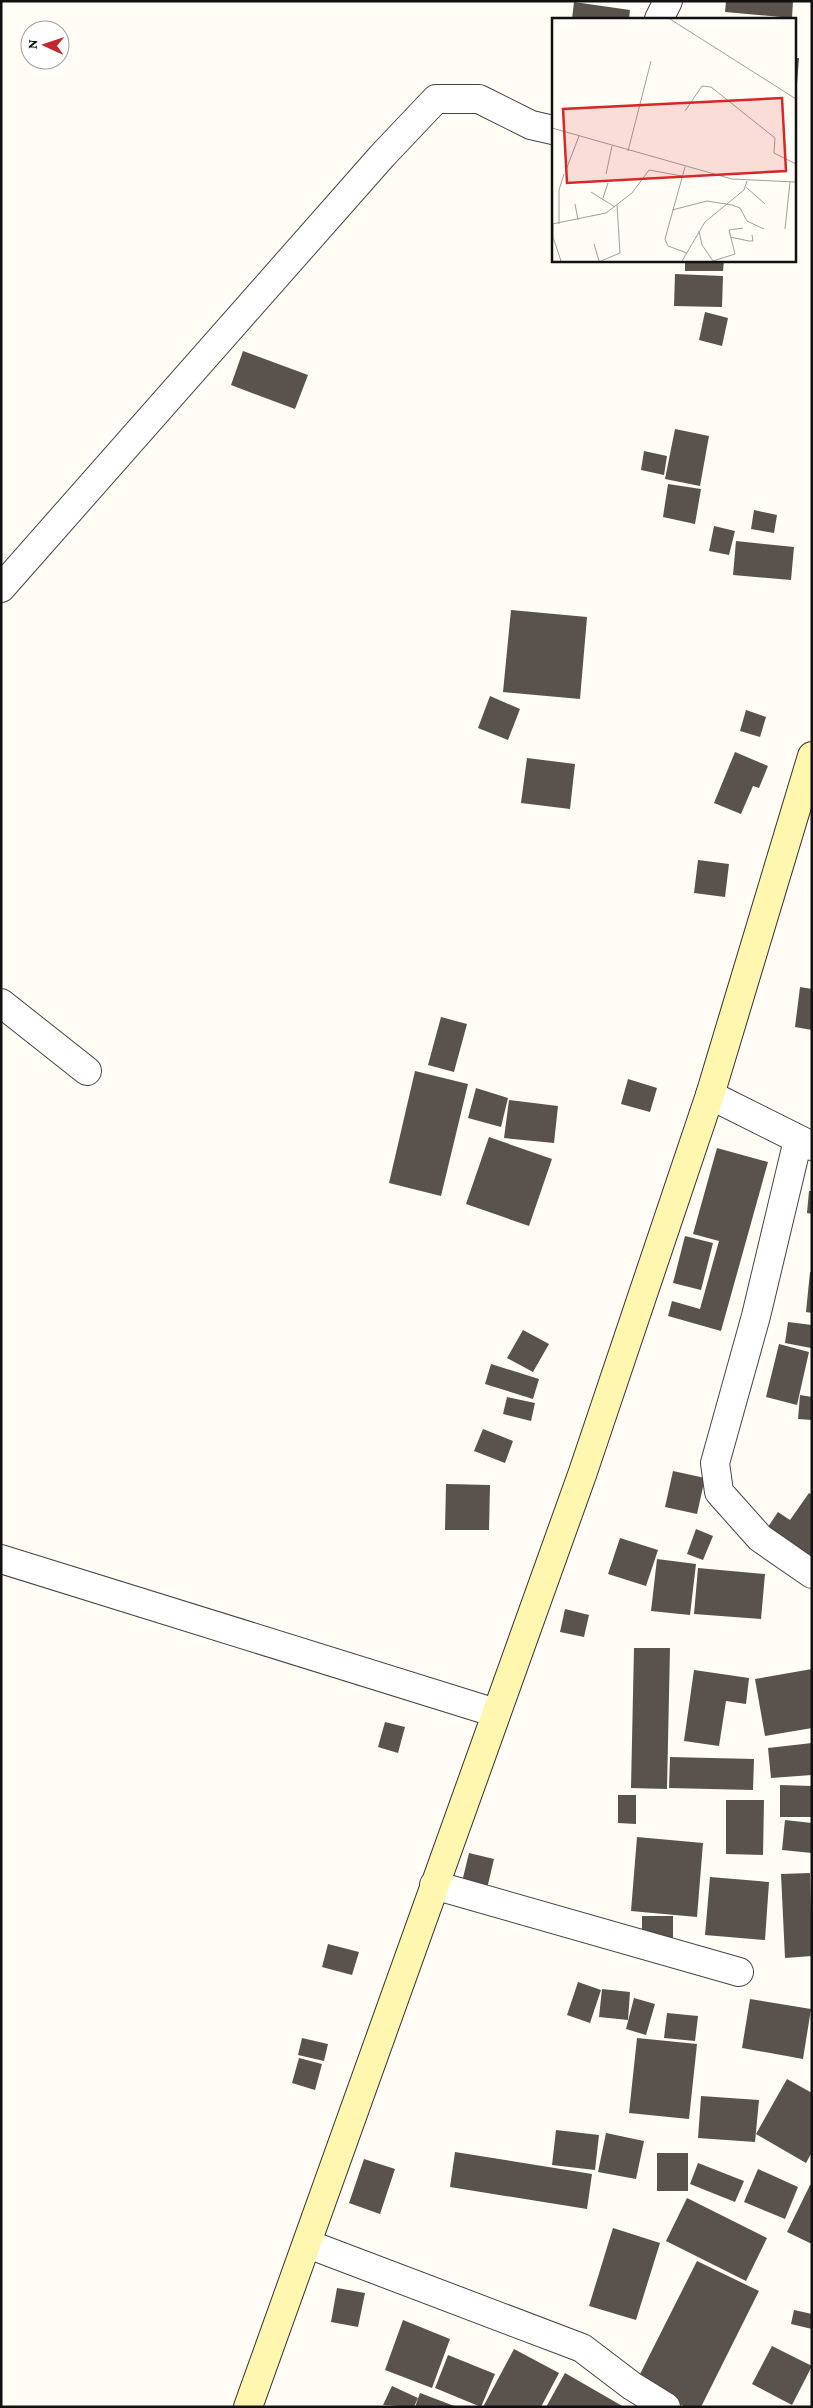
<svg xmlns="http://www.w3.org/2000/svg" width="813" height="2408" font-family="'Crimson Pro',serif">
<style>
.building{fill:#5a524d}
.lines{fill:none;stroke-linecap:round;stroke-linejoin:round}
.minor-casing{stroke:#444;stroke-width:30}
.secondary-casing{stroke:#333;stroke-width:30}
.minor{stroke:#fff;stroke-width:28}
.secondary{stroke:#fff6b0;stroke-width:28}
.inset-road{fill:none;stroke:#a09f9a;stroke-width:1}
.view{fill:#d62828;fill-opacity:0.15;stroke:#d62828;stroke-width:2.5}
.inset-edge{fill:none;stroke:#111;stroke-width:2.5}
</style>
<rect width="100%" height="100%" fill="#fffdf5"/>
<path class="building" d="M726,1h67l-1,17 -67,-6z
M574,2l56,8 -1,9h-57z
M794,58h5l-2,26h-3z
M685,260h39l-1,11h-38z
M675,274l48,2 -1,31 -48,-1z
M705,312l23,6 -6,28 -23,-6z
M243,351l65,24 -13,34 -64,-24z
M675,429l34,7 -9,50 -35,-7z
M644,451l23,5 -3,19 -23,-5z
M668,484l33,5 -6,35 -32,-7z
M754,510l23,5 -3,18 -23,-4z
M714,526l21,5 -6,24 -20,-4z
M736,541l58,6 -3,33 -58,-5z
M511,610l76,7 -7,82 -77,-7z
M490,696l30,13 -12,31 -30,-12z
M746,710l20,7 -6,20 -20,-6z
M735,752l33,14 -9,22 -6,-2 -12,28 -27,-11z
M527,758l48,6 -5,45 -49,-6z
M698,860l31,4 -4,33 -31,-4z
M800,987l12,2v41l-17,-3z
M441,1017l26,7 -13,48 -26,-7z
M415,1071l53,13 -27,112 -52,-13z
M628,1079l29,9 -7,24 -29,-8z
M476,1088l32,10 -7,29 -33,-9z
M509,1100l49,6 -4,37 -50,-5z
M489,1137l63,22 -23,67 -63,-22z
M717,1148l51,14 -47,169 -53,-15 4,-15 28,8 19,-68 -26,-7z
M809,1191h3v23l-5,-1z
M685,1236l28,7 -12,47 -28,-7z
M810,1272h2v41l-6,-1z
M788,1322l24,3 -1,23 -26,-5z
M523,1330l26,14 -16,28 -26,-14z
M779,1344l30,8 -12,53 -31,-8z
M491,1364l48,15 -6,20 -48,-15z
M800,1395l12,2v23l-14,-1z
M507,1397l28,6 -4,18 -28,-7z
M483,1429l30,12 -8,22 -31,-12z
M673,1471l32,7 -8,36 -32,-7z
M446,1484l44,1 -1,45h-44z
M809,1493l3,2v67l-46,-32 12,-18 12,8z
M696,1529l17,7 -10,24 -16,-6z
M620,1538l38,12 -12,36 -38,-12z
M657,1559l39,5 -6,51 -39,-4z
M698,1568l67,6 -4,45 -67,-5z
M565,1609l24,6 -5,22 -24,-5z
M634,1648h36l-3,141 -36,-1z
M812,1669v59l-47,8 -10,-57z
M694,1670l55,8 -3,26 -20,-3 -7,45 -35,-5z
M385,1722l20,5 -7,26 -20,-6z
M812,1743v32l-41,3 -3,-30z
M670,1757l84,2 -1,31 -84,-2z
M780,1785l32,1v31h-32z
M618,1795h18v29l-18,-1z
M726,1800h38l-1,55 -37,-1z
M785,1820l27,3v30l-30,-3z
M637,1837l66,6 -6,74 -66,-6z
M469,1853l25,6 -8,34 -25,-7z
M810,1873l2,83 -27,2 -4,-84z
M710,1877l59,5 -4,58 -60,-5z
M642,1916h31v25h-31z
M328,1944l31,8 -7,23 -30,-8z
M578,1982l23,8 -11,33 -23,-8z
M602,1989l28,3 -2,28 -29,-3z
M634,1998l21,6 -9,31 -20,-6z
M750,1999l61,10 -8,50 -61,-11z
M667,2013l31,3 -3,25 -31,-3z
M302,2038l26,6 -4,17 -26,-6z
M637,2038l60,6 -8,75 -60,-6z
M299,2058l23,6 -7,26 -23,-7z
M787,2079l25,14v59l-6,11 -50,-29z
M701,2096l58,4 -4,42 -57,-4z
M556,2130l43,5 -4,35 -43,-5z
M606,2133l38,8 -8,38 -38,-7z
M455,2152l137,22 -5,35 -137,-22z
M657,2153h31v38h-31z
M364,2159l31,10 -15,45 -31,-11z
M698,2163l46,18 -9,21 -45,-18z
M758,2169l40,18 -13,32 -41,-17z
M810,2185h2v59l-25,-12z
M687,2198l80,40 -21,43 -80,-40z
M613,2228l47,15 -24,77 -47,-14z
M697,2261l62,30 -58,116h-16l-49,-25z
M337,2288l28,5 -7,34 -27,-5z
M794,2310l18,4v15l-21,-5z
M403,2320l47,19 -18,49 -47,-18z
M772,2346l40,20 -20,39 -40,-21z
M514,2349l45,24 -18,34h-58z
M448,2355l47,19 -14,33 -46,-19z
M565,2373l59,34h-78z
M392,2386l26,12 -4,9 -31,-2z
M420,2393l37,14h-42z"/>
<g class="lines">
<defs>
<path id="minor" d="M659,19l9,-18
M1,588l381,-432 54,-57h43l52,26 22,5
M1,1003l86,68
M710,1095l102,51
M798,1140l-42,176 -41,147 4,29 41,46 52,36
M1,1559l495,154
M434,1885l305,87
M308,2244l274,104 50,38 34,21"/>
<path id="secondary" d="M248,2407l335,-935 127,-377 102,-339"/>
</defs>
<use href="#minor" class="minor-casing"/>
<use href="#secondary" class="secondary-casing"/>
<use href="#minor" class="minor"/>
<use href="#secondary" class="secondary"/>
</g>
<g transform="translate(552 18)">
<rect width="244" height="244" fill="#fffdf5"/>
<path class="inset-road" d="M118,1l126,80M133,93l17,-25 9,1 64,51 -1,15 22,11M0,110l180,51 64,3M76,133l23,-90M133,149l-20,72 3,7 19,7M14,152l13,-34M54,156l6,-28M194,169l19,17M39,174l24,15M51,180l5,-15M23,186l3,16M120,192l35,-9 25,4 8,3 7,13 17,8M0,206l54,-11 26,-20 17,-23 33,6M1,206v13l8,24M7,206v-34l5,-16M233,211l5,-47M147,213l3,14 11,16M178,219l19,4h4l-1,-6M42,226l5,17M49,243l19,-8 -3,-48M130,243l23,-39 39,-32 3,-9M161,243l22,-7 -6,-24 14,-2"/>
<path class="view" d="M230,80l4,73 -219,12 -4,-74z"/>
<rect width="244" height="244" class="inset-edge"/>
</g>
<rect width="813" height="2408" fill="none" stroke="#111111" stroke-width="5"/>
<g transform="translate(45 45) rotate(273)"><circle r="24" fill="#ffffff" stroke="#a0a0a0"/>
<path d="M0-4L9 19L0 12L-9 19Z" fill="#c4262e"/>
<text y="-8" font-size="14" font-weight="bold" text-anchor="middle" fill="#111111">N</text>
</g>
</svg>
